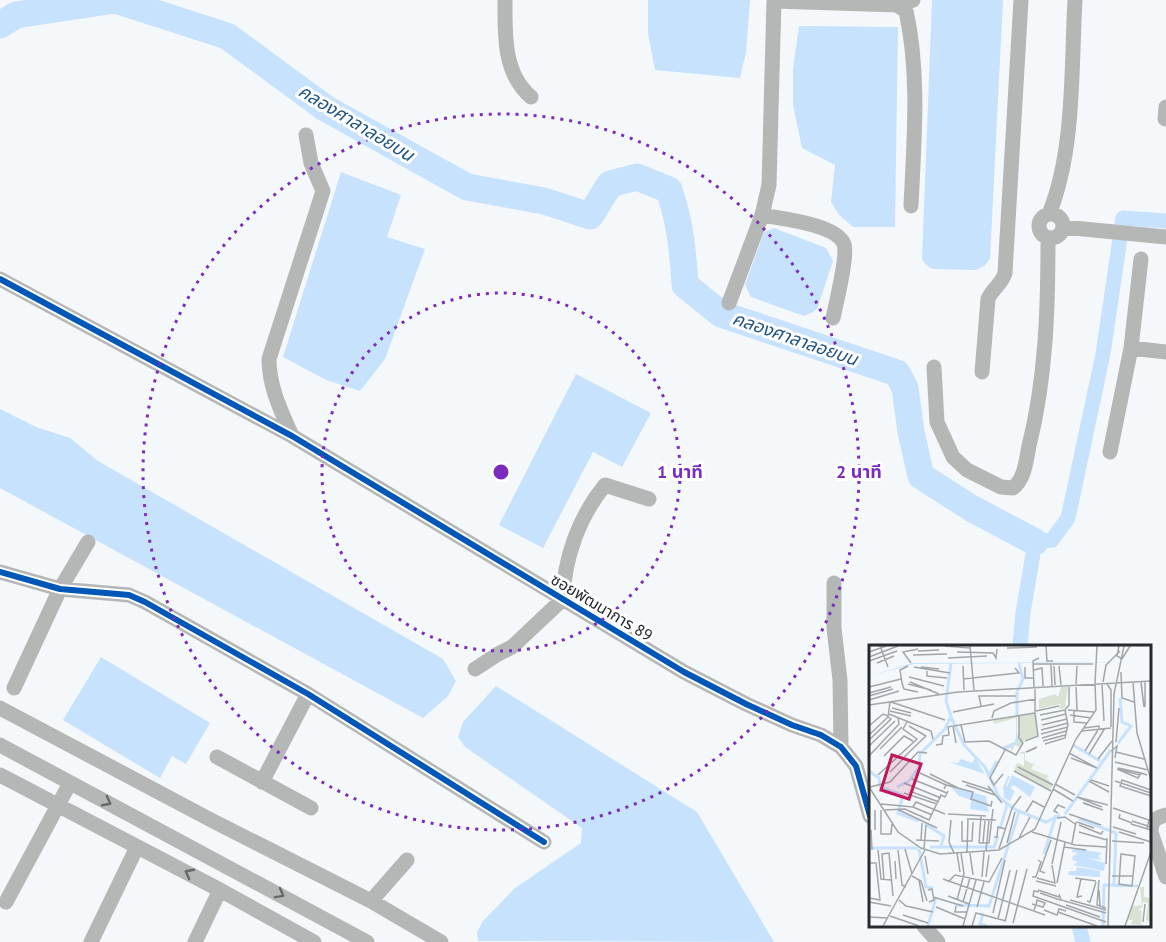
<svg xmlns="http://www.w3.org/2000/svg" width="1166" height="942" font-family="'PT Sans','Noto Sans Thai',sans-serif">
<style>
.water{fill:#c7e2fd}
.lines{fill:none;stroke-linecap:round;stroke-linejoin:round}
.canal{stroke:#c7e2fd;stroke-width:15}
.river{stroke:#c7e2fd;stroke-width:27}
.minor{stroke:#b5b7b6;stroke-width:15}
.cycleway-casing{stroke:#fff;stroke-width:10}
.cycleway{stroke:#0057b8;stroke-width:6}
.oneway{stroke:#66696b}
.ring{fill:none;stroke:#7b2cbf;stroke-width:3;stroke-dasharray:3 6}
.labels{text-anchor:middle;stroke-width:6;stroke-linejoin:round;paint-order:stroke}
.street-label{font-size:16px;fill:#262a2e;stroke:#fff}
.water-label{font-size:18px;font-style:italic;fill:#1e5383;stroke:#fff}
.inset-river{fill:none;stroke:#c7e2fd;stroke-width:3}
.inset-road{fill:none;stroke:#a2a6a9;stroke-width:1.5}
.view{fill:#c2185b;fill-opacity:0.15;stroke:#c2185b;stroke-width:3}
.inset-edge{fill:none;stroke:#262a2e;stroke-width:3}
.centre{fill:#7b2cbf;stroke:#fff;stroke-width:3}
.ring-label{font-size:18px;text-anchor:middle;font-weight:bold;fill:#7b2cbf;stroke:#fff;stroke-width:6;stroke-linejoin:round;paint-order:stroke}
</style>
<rect width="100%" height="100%" fill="#f5f8fb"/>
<path class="water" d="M648,0h102l-4,52 -6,26 -85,-8 -7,-37z
M932,0h71l-13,259 -6,7 -8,4 -43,-1 -7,-4 -4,-6z
M799,26l99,1 -3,200h-42l-14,-12 -8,-13 4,-37 -33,-17 -9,-43v-36z
M341,172l60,23 -14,42 38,12 -40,110 -25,32 -34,-11 -43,-23z
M774,228l52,20 7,13 -16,48 -6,4 -7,3 -53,-19 -6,-12 19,-53z
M576,374l75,39 -29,54 -29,-15 -50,96 -44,-23z
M0,409l36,18 34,11 28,23 345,198 13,22 -8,15 -25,22 -423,-230z
M101,657l109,66 -24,41 -14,-8 -12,22 -97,-58z
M496,686l201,126 77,130 -296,-1 -1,-9 6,-11 32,-33 66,-45 1,-15 -117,-81 -7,-10 5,-15z"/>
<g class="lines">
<path class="canal" d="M1020,646l3,-33 12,-71 17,-2 16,-22 35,-164 20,-136 43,3
M1079,926l4,16"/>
<path class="river" d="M115,0l112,36 98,72 142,79 77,14 46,15 20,-32 27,-7 32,13c11,31 14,62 16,95l36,29 176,59 8,15 6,44 10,44 50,32 64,34
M0,25l16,-10 99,-15"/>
<path class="minor" d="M505,0c0,35 -2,73 26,97
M774,1l123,4 16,-5
M897,5l9,6c14,63 8,130 5,195
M1165,119l1,-12
M1039 226a12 12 0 1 1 24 0a12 12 0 1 1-24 0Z
M1049,214c26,-64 22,-145 26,-214
M762,215c20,4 74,9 82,29 4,11 -8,60 -11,74
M1063,227l103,10
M0,279l292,157 392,236 62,32 46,21 29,10 20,12 15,19 14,50
M729,303l33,-88 7,-30 5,-185
M1131,348l35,4
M934,367l3,55 16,35 14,13 34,17 12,1c12,-10 13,-27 16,-42 17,-68 19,-137 19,-207
M982,372l6,-73c4,-10 14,-15 17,-26l16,-273
M292,436c-11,-25 -23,-49 -23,-77l54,-168 -12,-28 -5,-28
M1110,452l21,-104 10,-89
M0,572l60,17 69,6 16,7 163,92 236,148
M834,583v45l6,52 1,67
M475,669l23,-15 14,-7 51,-48c1,-41 16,-82 42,-114l44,14
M14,688l46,-99 28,-47
M0,708l211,112 160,81 70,41
M0,745l367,197
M217,757l94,51
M0,775l220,115 94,52
M262,782l46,-88
M1166,815c-10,3 -15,5 -15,17l15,45
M371,901l36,-41
M6,902l64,-119
M924,926l14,16
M91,942l46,-95
M195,942l25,-52"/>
<defs>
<path id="cycleway" d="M0,279l292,157 392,236 62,32 46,21 29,10 20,12 15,19 14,50
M0,572l60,17 69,6 16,7 163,92 236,148"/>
</defs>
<use href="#cycleway" class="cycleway-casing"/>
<use href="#cycleway" class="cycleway"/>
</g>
<defs><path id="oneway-chevron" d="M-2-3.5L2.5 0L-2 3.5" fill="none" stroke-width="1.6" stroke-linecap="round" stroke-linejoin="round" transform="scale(1.5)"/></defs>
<g class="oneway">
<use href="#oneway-chevron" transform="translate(107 802) rotate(28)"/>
<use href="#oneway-chevron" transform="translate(189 873) rotate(-152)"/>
<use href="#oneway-chevron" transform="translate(280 894) rotate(29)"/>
</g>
<g class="ring">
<circle cx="501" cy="472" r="179"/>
<circle cx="501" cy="472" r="358"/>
</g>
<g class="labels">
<g class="street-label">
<text transform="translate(602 607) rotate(31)" y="6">ซอยพัฒนาการ 89</text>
</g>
<g class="water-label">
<text transform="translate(356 123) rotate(31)" y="6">คลองศาลาลอยบน</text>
<text transform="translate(795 339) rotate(19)" y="6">คลองศาลาลอยบน</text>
</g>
</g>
<g transform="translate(869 645)">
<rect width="282" height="282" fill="#f5f8fb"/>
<path d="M192,42h7l-3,21 -6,1 1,-5 -21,5v-10l16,-5 3,3zM167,69l2,21 -14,5 -4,7 -5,-2 -4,7v-4l-9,-1 14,-6v-23l-22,6 -1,-5 24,-3v25l-9,6 10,-5v-26zM156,106v9l8,4 3,-5 -2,6 11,6 -12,-6 -2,4 18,7 -3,2 7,6 -3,6 -36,-19 3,-8 7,3v-12l-6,-1zM271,242h4v10l7,1 -1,23 -4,-1 2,-17 -5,-1 -1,6 -4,1 4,2 -1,14 -10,-1 2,-4h-5l4,-14 10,-1z" fill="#d9e2d3"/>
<path d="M282,17l-237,2 -45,12 44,-13zM106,113l10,16 -36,-12 9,1 3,-4 11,4zM143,130l23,12 -5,10 -16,-12 -4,3 5,3 -5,10 -6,-3 -1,-11 5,-11h2l-4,10 1,1zM82,142l35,9 3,16 -19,-3 1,-9 -12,-4zM204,203l29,5 -4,3 4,4 -14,-2 17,5 -1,8 -31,-6 5,-3 -6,-2 1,-4 5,-3 -6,-1zM208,222l23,4v6l-32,-2 1,-4h7z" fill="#c7e2fd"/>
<path class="inset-river" d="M77,56l5,-38M82,72l13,28 21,22 14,30 15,12M148,72v-25l6,-13 -4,-16M249,98l13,-17 -9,-4 -2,-24M204,100l27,16M134,105l13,-7 2,-8M0,126l10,7 1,9 23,8 -5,18 21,8M119,132l9,-16M28,142l12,-6 10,-14 1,-13 25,-25 6,-13 -5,-15M145,164l32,13 14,-7M196,169l46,-64M210,174l37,14 -2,52M56,179l19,12 -3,10M131,184l7,-24M61,202h64l4,-11M0,203h49M50,204l7,38 7,1M175,209l12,-39M86,260l34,1 30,-94M114,268l-3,11 7,2M59,281l8,-29M234,281l1,-41 34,1"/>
<path class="inset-road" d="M11,1l8,21M76,1l25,2M101,1l4,44M177,1l1,15h6M250,1l-2,10 5,3 8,-13M138,3l30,-1M49,6l21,-1M0,7l17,-6M88,7l36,1 3,5 1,-9M44,10l34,-1M0,12l29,-11M79,13l39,-2M0,16l28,-10M8,18l17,-7M42,18l-8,-11 15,-3M164,19h60M182,20l1,21M39,21l-8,4 2,13 2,6 14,3M94,21l1,24M185,21l1,19M190,21l2,19M45,22l36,6M52,22l18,2M156,22v11h9M165,25l8,-2 1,18M58,26v5l20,2M252,27l1,26 12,4M40,32l35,9M94,34l56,-6 -4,-5M272,36l3,26 -3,-24M41,37l29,12M234,37l3,-17 14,-14M264,37l4,51 14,47M226,38l2,-37M39,39l23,6M207,39l1,-18M233,39l2,37M238,39l4,6v37M207,40l1,25M0,42l32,-8M165,42l-1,-26 6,-3M0,48l22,-6M0,51l24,-7M0,55l30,-9M22,57l54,18M0,60l89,-13 193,-11M112,61l-2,-10h37M276,62v-25M23,63l19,5M196,65l4,-5v-19M199,65l26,2M205,65v12l13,1M21,66l21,5M167,66l23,-5M84,67l41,-8M20,69l42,17 2,8M171,70l25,-5M201,70l21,3M123,73l2,-7 17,-8 25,-4M172,75l25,-6M92,80l4,17 24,-1 27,14 7,-12 -4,-5v-22M173,80l25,-6M0,81l14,-12 5,2M40,81l17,10M215,83l15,-2v3M172,85l27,-7M213,86l29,-3M172,89l27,-7M0,90l19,-18 2,-15M173,93l24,-7M0,95l22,-21 -3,-2M156,96l13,-5 -3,-23M174,96l22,-6M247,97l3,-34M87,98l-3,-17 82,-13v-26M176,99l20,-6 3,-13 -3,-15M67,100l6,-1 1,-8 6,-1 -1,-8 4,-1M0,101l26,-25M167,103l-10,4 11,-5M11,104l22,-22M216,106l13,-21M242,106l6,-5 -2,12M247,107l28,7M200,108l28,15 -26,-10M220,109l16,-26M0,111l30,-32 -1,-6M15,111l20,-20 9,5M35,112l22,-21M229,114l14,-18M246,117l33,8M149,122l35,18M249,123l23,5M248,124l21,9 3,-5 6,2M249,124l22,6M145,126l37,20M21,127l14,-14M51,128l26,12M61,129l28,14M134,129l-9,11 -4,-7 15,-28M9,130l39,-36 -14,-10 4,-7M43,134l35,14M222,135l18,6M93,136l31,10M220,136l20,11M246,136l36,12M35,138l37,15M186,139l20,11M97,140l29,10M119,141l14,17M0,142l29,45 23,16 19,6 59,-4 36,-21 41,-90 20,-29 -1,-27M1,142l20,-5 28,-30 9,1M44,142l-1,5 27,10M75,144l2,-4 27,7 -2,7 20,7 1,-5M184,144l20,12M282,145l-29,-10 -2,6 31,10M35,148l33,11M214,158l20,7M215,158l19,7M12,159l32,3 3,-5 29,12M44,162l19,8M233,162l-25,-10 31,8M244,163l36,12 -2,9M12,165v20M15,165l21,-1 24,11 12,-25 4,2 3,-6M30,165l38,18M157,167l7,-11 11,6M189,168l-4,-2 4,-6 7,3M79,169l38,2M200,169l32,11M251,169l-1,4 13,5M188,173l8,-1 10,7M100,174l27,1M82,175l-2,22 5,11M93,176v20h10l1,-19M263,176l19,6M208,177l17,6M262,179l20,6M210,180l22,9 2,-3M244,182l23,7M0,185v-20M2,185l1,20M6,185v-20M12,185v4h10l1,-10M163,187l43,13 31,2M210,187l28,8M250,187l32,10M125,192h3l1,-10 8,2M150,193l11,-21M47,195l23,1M52,196l1,-18M243,196l32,2M110,198h10l4,-34M110,198l2,-27M114,198l2,-23M138,198l8,-31M203,198l4,-21M195,202l22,3M36,204l7,25M55,204l2,-24M130,204l13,-41 9,-12M9,205l3,29 10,1M29,205l4,35 4,2M117,206l3,-31M98,207l1,-34M88,208l3,19M101,208l3,22M252,209l14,2 -3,30 -13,-2zM56,211l3,18M26,216l1,18M0,218h7l4,37 -11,-2M183,219l9,-42M237,219l1,-26M176,228l-5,-2 11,-31M43,231l9,5 6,20M243,231h21M113,232l2,-25M117,232l3,-22M163,232h4l5,-15 -3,-2M168,233l18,5 -3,-18M206,233l21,3M74,234l102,36M212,234l-4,18 5,-1M15,235l-2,-26 7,-1 4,43M50,235l4,22M230,235l-2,25 3,1M167,236l20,5M79,237l7,-7 34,7 13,-24M188,238l8,-41M59,245l4,-1 2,11 -5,2M169,245l21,7M230,245l1,16 6,2M170,247l-5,-1 -1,5 73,26M171,248l20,7M190,249l2,6 45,13M79,251l21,8M64,252l30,9M30,255l7,6 27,6M88,255l7,-26 -3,-21M201,255l36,10M218,256l3,1 6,-20M0,257l22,4M94,257l7,-24M163,259l4,1 7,2 2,-4 -8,-3 -1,5 -1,2 -1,3M197,260l34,12M87,261l-1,6h12M67,262l29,12M108,262l7,-25M175,265l13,5 2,-6 7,2M189,267l39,14M124,268l12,-53M34,270l25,8M21,271l29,10M0,272l18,1M129,274l12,-49M136,277l12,-52M274,277l2,-18M144,278l14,-54M14,281l42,-76M94,281l13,-46M103,281l4,-13 30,8M239,281l6,-232 10,-48M256,281l26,-74"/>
<path class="view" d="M23,110l29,9 -12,35 -28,-9z"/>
<rect width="282" height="282" class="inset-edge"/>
</g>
<circle cx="501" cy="472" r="9" class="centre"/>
<g class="ring-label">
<text x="680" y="478">1 นาที</text>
<text x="859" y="478">2 นาที</text>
</g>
</svg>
